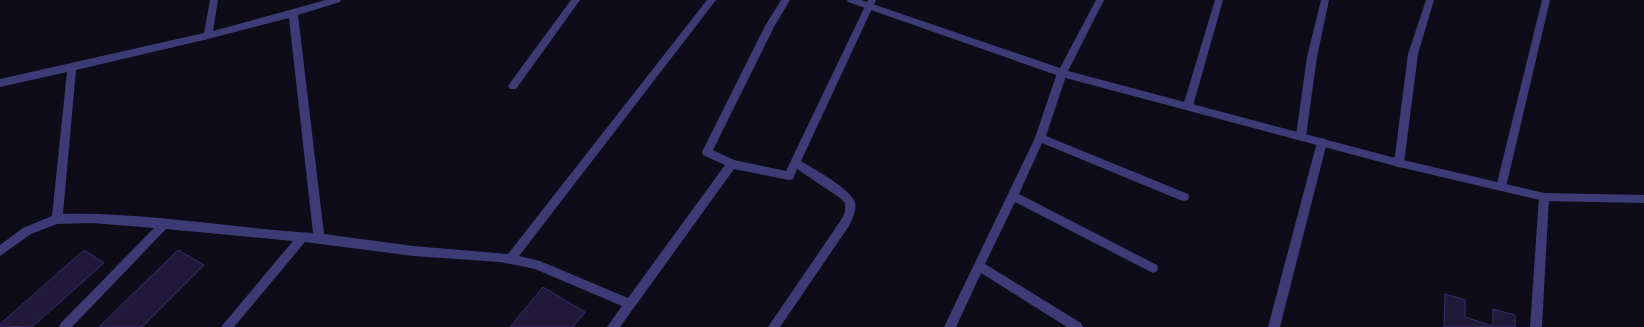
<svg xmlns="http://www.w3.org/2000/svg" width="1644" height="327" font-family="'Source Sans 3',sans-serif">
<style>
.building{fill:#211939;stroke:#392d64}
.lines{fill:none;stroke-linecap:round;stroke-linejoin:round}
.minor{fill:#3e3a75;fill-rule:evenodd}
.tertiary{fill:#3e3a75;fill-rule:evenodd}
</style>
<rect width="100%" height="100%" fill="#0f0c1a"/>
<path class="building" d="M84,250l20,13 -72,64 -32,-1v-2z
M178,250l26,15 -62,62h-43z
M543,287l42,25 -12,15h-63z
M1445,294l20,6v17l28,9v-17l22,6v12h-71z"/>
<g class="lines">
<path class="minor" d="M210,0h8l-5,31 113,-31h15l-1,2 -42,13 26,219 89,12 95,8 199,-254h9l-197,256 21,5 88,37 97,-133 -22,-10 -1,-3 63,-126 16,-26h9l-16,27 -61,123 21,10 52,11 82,-171h8l-75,161c11,7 52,29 54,42 2,8 -3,16 -6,23l-69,101h-12l73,-107 4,-8v-9l-5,-5 -43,-29 -4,10 -4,1 -55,-11 -114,158h-13l15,-21 -87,-37 -35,-7 -87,-6 -108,-14 -71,85h-13l72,-86 -127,-12 -94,98h-13l2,-4 93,-95 -62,-5 -35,1 -26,10 -31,22v-11l23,-17 29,-12 15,-144 -67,15v-8l204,-46zM289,18l24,215c-83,-5 -167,-21 -250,-19l13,-144 132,-31z
M571,0h9l-64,89h-6l-2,-3 2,-3z
M1215,0h8l-30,106 -2,3h-6l-2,-3z
M1321,0h8l-12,57 -11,79 -2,3h-6l-2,-3 11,-79z
M1426,0h8l-16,54 -14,109 -1,3 -4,1 -4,-1 -1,-3 14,-109z
M1542,0h8l-44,187 -1,3 -4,1 -4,-1 -1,-3z
M1062,69l5,4 -21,63 142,58 1,3 -1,3 -4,1 -4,-1 -138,-57 -23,51 138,71 1,3 -1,3 -4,2 -4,-2 -134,-69 -30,62 96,59 2,4h-16l-86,-54 -25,54h-12l91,-189 22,-65z
M1322,138l3,1 2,3 -47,185h-12l49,-185 2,-3z
M1544,193l4,1 1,3 -7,130h-12l9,-130 1,-3z"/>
<path class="tertiary" d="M847,0h14l199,68 36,-68h8l-36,71 331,88 145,34 100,2v8l-100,-2 -145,-34 -337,-90 -214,-75z"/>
</g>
</svg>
